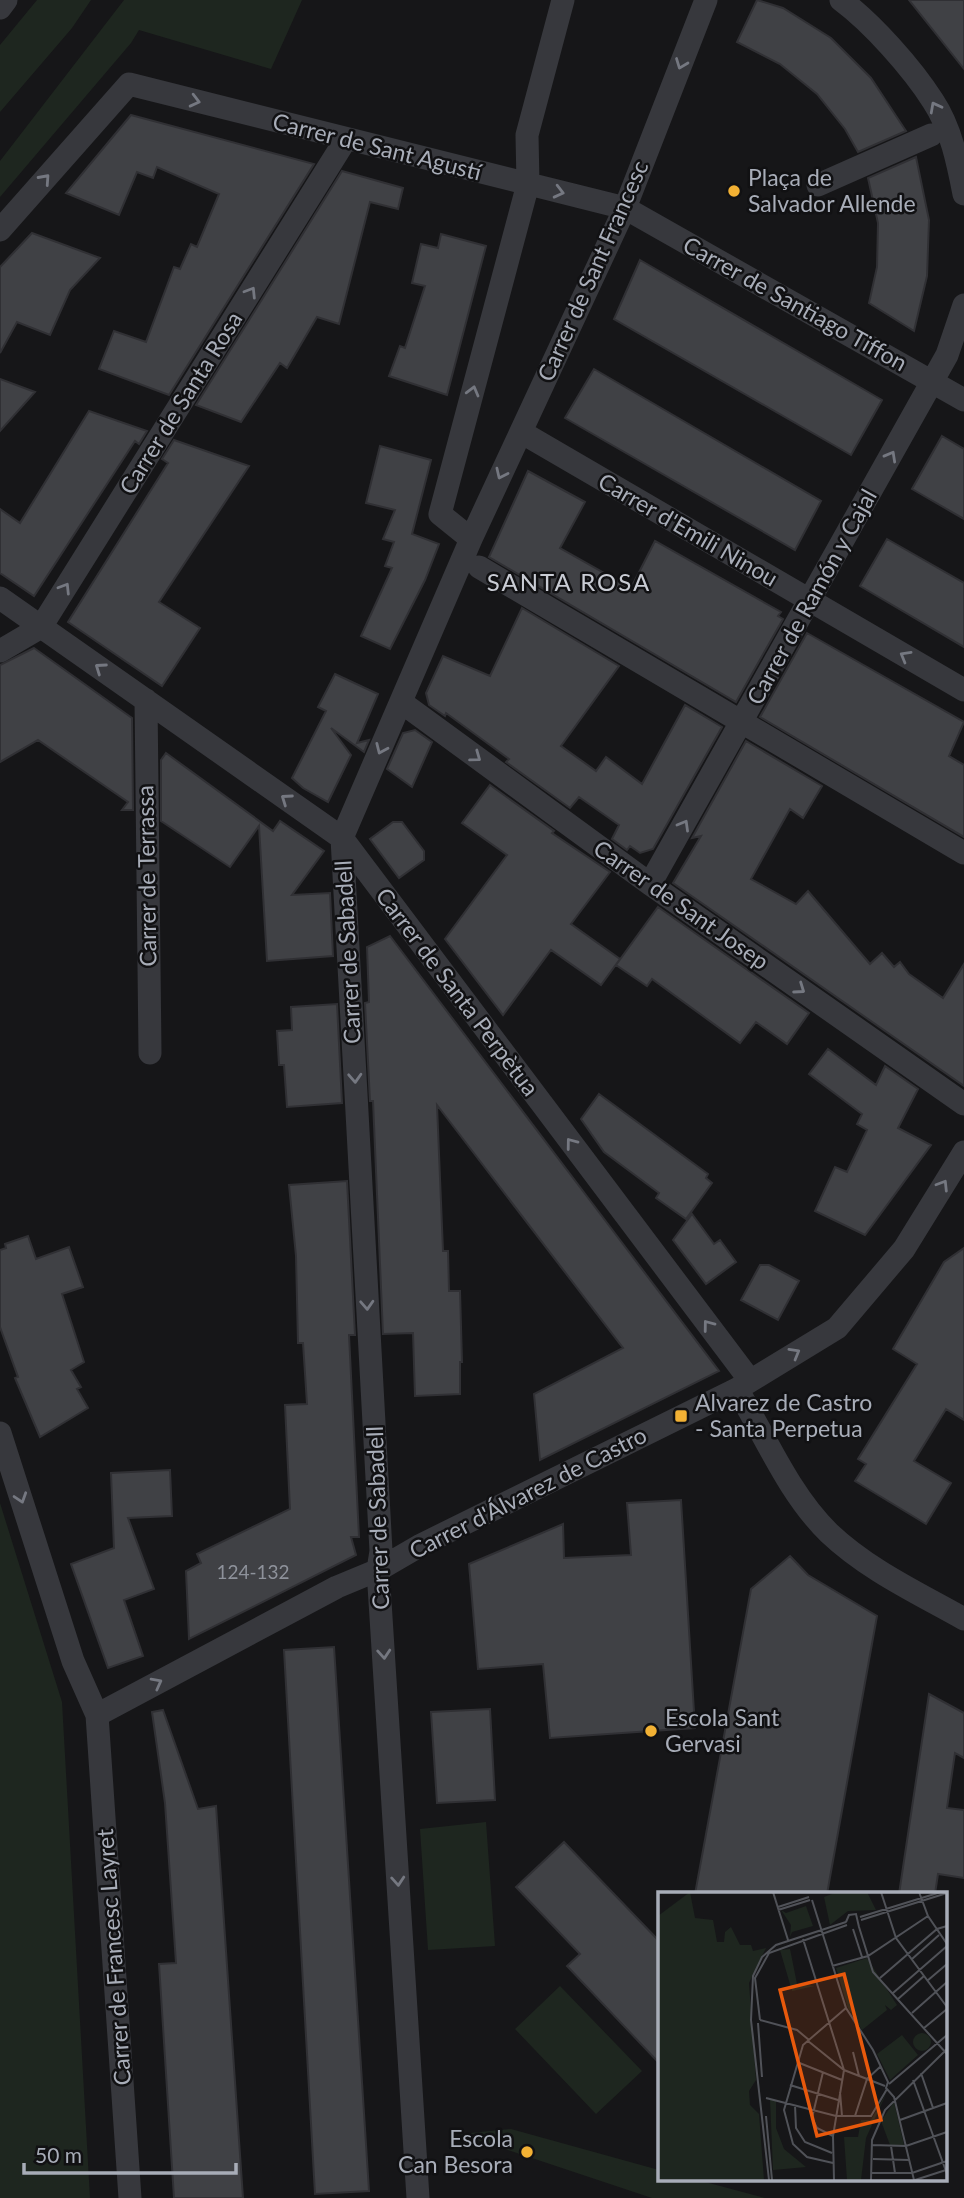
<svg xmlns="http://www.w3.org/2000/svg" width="964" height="2198" font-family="Lato,sans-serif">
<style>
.green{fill:#1e261f}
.building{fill:#404145;stroke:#303034;stroke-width:2}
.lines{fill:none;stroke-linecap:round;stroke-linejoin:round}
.street{stroke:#37383d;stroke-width:23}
.oneway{stroke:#757881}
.poi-dot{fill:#f2b134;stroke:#111113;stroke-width:2.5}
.labels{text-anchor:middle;stroke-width:5;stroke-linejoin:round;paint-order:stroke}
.number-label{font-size:19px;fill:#8e929b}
.street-label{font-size:23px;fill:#a8adb8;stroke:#111113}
.poi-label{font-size:23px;fill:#a8adb8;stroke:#111113;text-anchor:start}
.neighbourhood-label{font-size:24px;letter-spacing:2px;fill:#c9ccd4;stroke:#111113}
.inset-road{fill:none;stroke:#505258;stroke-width:2}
.view{fill:#e8590c;fill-opacity:0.15;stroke:#e8590c;stroke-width:3.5}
.inset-edge{fill:none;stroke:#a8adb8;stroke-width:3.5}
</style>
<rect width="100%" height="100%" fill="#161618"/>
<path class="green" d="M37,0h54l-19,28 -72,84v-67z
M124,0h178l-31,69 -132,-39 -8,13 -131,154v-36z
M0,1503l62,199 28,496h-90z
M486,1822l9,124 -67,4 -8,-121z
M560,1986l82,85 -46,43 -81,-85z
M511,2129l148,41 1,9h34l71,19h-113l-192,-64z"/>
<path class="building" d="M757,0l26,8 48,30 40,40 35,53 -48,21 -13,-23 -28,-35 -37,-30 -43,-22z
M909,0h55v69z
M131,115l183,49 -145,231 -70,-26 15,-38 32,11 28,-75 6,2 11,-25 6,3 22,-53 -62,-27 -4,11 -16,-6 -18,43 -53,-22z
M916,157l13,63 -2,56 -13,55 -45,-28 8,-36 1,-44 -10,-45z
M342,171l61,17 -5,21 -28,-7 -31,122 -22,-7 -30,51 -7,-5 -39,59 -45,-17z
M32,233l68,25 -30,32 -20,45 -33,-13 -17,31v-86z
M441,234l45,12 -39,149 -58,-19 11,-30 5,2 20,-62 -13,-3 9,-39 17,4z
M640,260l242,140 -31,55 -237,-136z
M594,369l227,132 -26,49 -230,-132z
M0,379l35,13 -35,39z
M89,411l58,20 -8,13 -4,-3 -101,155 -34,-23v-64l20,14z
M942,436l22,13v70l-52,-30z
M174,440l75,26 -90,136 41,26 -38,58 -94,-64 100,-159 -6,-4z
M380,446l51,14 -19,74 27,10 -14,36 -35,69 -29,-13 31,-68 -7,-2 9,-24 -11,-3 12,-29 -29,-7z
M528,471l57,31 -25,46 71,40 24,-47 126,71 -3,4 5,3 -47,83 -247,-145z
M887,539l77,44v64l-104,-61z
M522,608l97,58 -58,80 35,25 10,-14 36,27 43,-79 37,22 -69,122 -13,4 -10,-7 -3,4 -15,-11 7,-14 -40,-28 -9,11 -64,-46 3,-3 -63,-46 -1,3 -16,-11 -3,-12 17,-37 47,20z
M807,633l157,89 -15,34 15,9v72l-204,-120z
M34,648l98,70 1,92h-11l6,-8 -90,-62 -38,22v-97z
M335,674l43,20 -21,49 12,-3 -5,12 -33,-24 20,27 -23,47 -25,-14 -11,-10 34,-67 -8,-4z
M415,730l17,12 -20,45 -25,-18 16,-36z
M746,741l76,45 -19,32 -13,-9 -39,70 45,25 12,-13 62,73 12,-11 12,14 6,-5 9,12 34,24 21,-34v122l-291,-203 28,-47 -9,2z
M166,753l107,78 7,-10 44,30 -32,44 38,-2 3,63 -66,5 -8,-135 -29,41 -69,-46v-61z
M490,785l64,46 -2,2 58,39 -39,52 49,35 -19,26 -50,-35 -48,65 -58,-76 62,-84 -45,-32z
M393,822h9l22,29v9l-25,18 -29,-39z
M658,907l151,106 -22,31 -31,-22 -16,21 -88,-64 -5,7 -31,-21z
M390,936l202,267 127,168 -179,89 -6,-66 89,-46 -186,-243 6,146h5l1,40h11l2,71h-2v32l-45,2 -2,-63 -30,1 -10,-233h-3l-5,-98 4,-1 -2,-55z
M337,1004l5,99 -55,4 -3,-42h-5l-2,-34 15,-1 -1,-23z
M828,1049l48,36 9,-19 33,23 -20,39 33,17 -66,90 -50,-24 20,-44 12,5 20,-42 -10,-6 5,-10 -53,-40z
M599,1094l109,80 -2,4 6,5 -26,36 -30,-21 3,-5 -55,-41 -23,-33z
M347,1181l8,154h-6l10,202h-8l5,18 -167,84 -3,-68 15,-8 -4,-9 93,-45 -5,-104 22,-1 -4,-61h-5l-2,-87 -7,-71z
M692,1214l22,30 6,-4 16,22 -30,22 -33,-44z
M28,1236l8,23 33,-12 14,40 -21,7 22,68 -13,8 10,17 -4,2 11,19 -48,29 -25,-59 3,-1 -18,-50v-77l6,-2 -1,-4z
M964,1248v172l-18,-11 -32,52 37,22 -25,41 -71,-43 11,-17 -8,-5 59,-95 -24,-15 51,-87z
M760,1265h9l30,16 -21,39 -37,-20z
M170,1470l2,46 -44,2 26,71 -30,11 19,56 -35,12 -37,-104 43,-16 -3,-75z
M681,1500l14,228 -145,10 -7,-74 -65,5 -9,-105 94,-40 1,34 67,-3 -4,-52z
M790,1556l18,19 69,41 -50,278h-132l56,-305z
M334,1647l35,544 -54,3 -31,-544z
M929,1694l35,19v45l-9,-5 -8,55 17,2v68l-26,-4 -3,20h-36z
M490,1709l5,91 -58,3 -6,-91z
M163,1710l35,99 18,-3 27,392h-69l-15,-234 17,-1 -11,-160 -13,-91z
M564,1842l96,100v122l-93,-98 13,-12 -64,-67z"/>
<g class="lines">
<path class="street" d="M841,0c31,23 71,68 92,101 18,27 25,62 31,93
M0,8l6,-8
M818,185l113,-50
M0,230l129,-146 496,124 339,192
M521,432l443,258
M471,539l-31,-25 88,-330 -1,-49 36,-135
M479,567l485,286
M0,598l342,240 407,541
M0,651l41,-24 305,-488
M146,700l4,353
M401,702l249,182 314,220
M650,884l297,-529 17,-50
M737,1389c28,47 52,105 92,144 39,37 89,60 135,86
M0,1433l73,228 24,54 33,483
M97,1715l240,-128 41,-17 43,-25 316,-156 100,-61 67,-79 60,-97
M418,2198l-40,-628 3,-19 -39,-713 129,-299 154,-331 81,-208"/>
</g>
<defs><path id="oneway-chevron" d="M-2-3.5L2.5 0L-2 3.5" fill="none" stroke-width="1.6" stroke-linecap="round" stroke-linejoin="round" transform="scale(1.75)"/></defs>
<g class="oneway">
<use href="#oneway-chevron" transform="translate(681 64) rotate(111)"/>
<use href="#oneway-chevron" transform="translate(195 101) rotate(14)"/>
<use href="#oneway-chevron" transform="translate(935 107) rotate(-118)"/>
<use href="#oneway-chevron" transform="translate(45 179) rotate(-48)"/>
<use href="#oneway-chevron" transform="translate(559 192) rotate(14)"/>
<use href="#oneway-chevron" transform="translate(251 292) rotate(-58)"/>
<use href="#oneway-chevron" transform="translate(473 391) rotate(-75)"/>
<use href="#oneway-chevron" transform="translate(891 456) rotate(-61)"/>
<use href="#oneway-chevron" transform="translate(501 474) rotate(115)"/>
<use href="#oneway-chevron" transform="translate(65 588) rotate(-58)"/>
<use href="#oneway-chevron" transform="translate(905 656) rotate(-150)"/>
<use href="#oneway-chevron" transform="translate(100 668) rotate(-145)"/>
<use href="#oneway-chevron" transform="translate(381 749) rotate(114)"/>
<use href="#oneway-chevron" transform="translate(476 757) rotate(36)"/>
<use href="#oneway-chevron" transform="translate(286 799) rotate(-145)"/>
<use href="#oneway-chevron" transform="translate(684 825) rotate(-60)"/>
<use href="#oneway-chevron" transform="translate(800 989) rotate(35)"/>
<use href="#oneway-chevron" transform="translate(355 1078) rotate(87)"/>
<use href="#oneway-chevron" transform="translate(571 1143) rotate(-127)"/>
<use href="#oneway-chevron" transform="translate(943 1185) rotate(-58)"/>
<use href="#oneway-chevron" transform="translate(367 1305) rotate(87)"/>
<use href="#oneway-chevron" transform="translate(708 1325) rotate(-127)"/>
<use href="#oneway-chevron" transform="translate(795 1353) rotate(-30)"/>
<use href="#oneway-chevron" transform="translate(21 1498) rotate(72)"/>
<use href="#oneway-chevron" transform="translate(384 1654) rotate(86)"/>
<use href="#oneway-chevron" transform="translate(157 1683) rotate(-28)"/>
<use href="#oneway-chevron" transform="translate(398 1881) rotate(86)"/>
</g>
<g class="poi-dot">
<circle cx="734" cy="191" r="7"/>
<rect x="674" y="1409" width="14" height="14" rx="3.5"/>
<circle cx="651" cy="1731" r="7"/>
<circle cx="527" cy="2152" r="7"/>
</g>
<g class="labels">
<g class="number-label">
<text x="253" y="1579">124-132</text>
</g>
<g class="street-label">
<text transform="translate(377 147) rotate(14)" y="8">Carrer de Sant Agustí</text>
<text transform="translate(593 271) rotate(-66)" y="8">Carrer de Sant Francesc</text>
<text transform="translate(795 304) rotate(29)" y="8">Carrer de Santiago Tiffon</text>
<text transform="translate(181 403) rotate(-58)" y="8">Carrer de Santa Rosa</text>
<text transform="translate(688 530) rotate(30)" y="8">Carrer d'Emili Ninou</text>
<text transform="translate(812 597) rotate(-61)" y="8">Carrer de Ramón y Cajal</text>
<text transform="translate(147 876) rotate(-91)" y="8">Carrer de Terrassa</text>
<text transform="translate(681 905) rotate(35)" y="8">Carrer de Sant Josep</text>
<text transform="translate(348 952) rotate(-93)" y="8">Carrer de Sabadell</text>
<text transform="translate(457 992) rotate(53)" y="8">Carrer de Santa Perpètua</text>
<text transform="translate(528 1493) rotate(-27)" y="8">Carrer d'Álvarez de Castro</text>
<text transform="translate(378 1518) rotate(-92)" y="8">Carrer de Sabadell</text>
<text transform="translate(114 1957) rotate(-94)" y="8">Carrer de Francesc Layret</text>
</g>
<g class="poi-label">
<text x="748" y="186">Plaça de<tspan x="748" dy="26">Salvador Allende</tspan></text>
<text x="695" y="1411">Alvarez de Castro<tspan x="695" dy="26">- Santa Perpetua</tspan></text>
<text x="665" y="1726">Escola Sant<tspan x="665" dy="26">Gervasi</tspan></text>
<text x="513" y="2147" text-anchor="end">Escola<tspan x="513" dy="26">Can Besora</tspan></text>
</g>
<g class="neighbourhood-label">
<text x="569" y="591">SANTA ROSA</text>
</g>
</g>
<g transform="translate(658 1892)">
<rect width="289" height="289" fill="#161618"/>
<path d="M32,0l5,26 18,2 4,22h7l1,-10 6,-5 9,18h11l2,6 13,-3 -17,35 7,97 -7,11 1,14 9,9 5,66h-106v-264zM179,0h30l9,18 -28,1 -18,14 -6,-28zM148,14l7,20 -21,6 -2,5 1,-12 -10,-15 5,3zM132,57l7,35 18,2 -23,5 -12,-41zM209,66l30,47 -6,5 -6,-5 2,5 -25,20 -14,-22 -12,-40zM255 150a9 9 0 1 1 18 0a9 9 0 1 1-18 0ZM244,143l16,20 -28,25 -13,-26zM229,200l-21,46 -5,42h-14l-3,-43h14l3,-17h10zM112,207l6,2v27l8,21 22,18 -33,3zM236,210l10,43h-14l-9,-24z" fill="#1e261f"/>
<path class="inset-road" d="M115,0l15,48M223,0l15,46 51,69M261,0l9,24 19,28M154,8l34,108 27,42 15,32 -2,6 8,9 20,83M120,15l31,-10M120,18l32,-10M202,25l81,-25M203,28l86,-27M188,30l3,-7 7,-1 3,13M201,35l14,45 74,82M195,37l9,28M145,47l41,131 -11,66 1,44M254,67l27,-24M174,74l36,-10 60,-40M222,86l57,-49 10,-3M269,89l20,-17M235,101l54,-47M240,107l26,-23M254,121l35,-31M102,128l-5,-42 14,-25 78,-28M102,128l37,10 12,10M100,131l4,54M266,136l23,-19M150,149l36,29 41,16M195,160l6,24M139,170l45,18M165,180l-11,46 5,10 16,8M263,181l12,35M255,188l34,94M231,192l58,-49M132,193l48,15M182,200l2,24M108,206l70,18h35l16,-27M137,213l1,23 9,14 27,11M108,224l6,64M197,224l12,-37 14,-13M242,228l47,-17M214,253l34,1 41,-14M233,254l4,27M215,267l36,1M175,271l-26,-6 -14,-13 -9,-34 19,-65 43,-37M214,281h40l35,-12M111,288l-18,-160 2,-44 9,-19 14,-12 70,-23M213,288l1,-40 13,-30 62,-61M257,288l31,-10"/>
<path class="view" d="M186,82l37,146 -64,16 -37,-146z"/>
<rect width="289" height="289" class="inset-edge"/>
</g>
<path d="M24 2163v10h212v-10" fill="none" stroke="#a8adb8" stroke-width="3.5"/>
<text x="35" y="2163" font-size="21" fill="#a8adb8" stroke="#111113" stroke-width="5" paint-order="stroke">50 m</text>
</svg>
